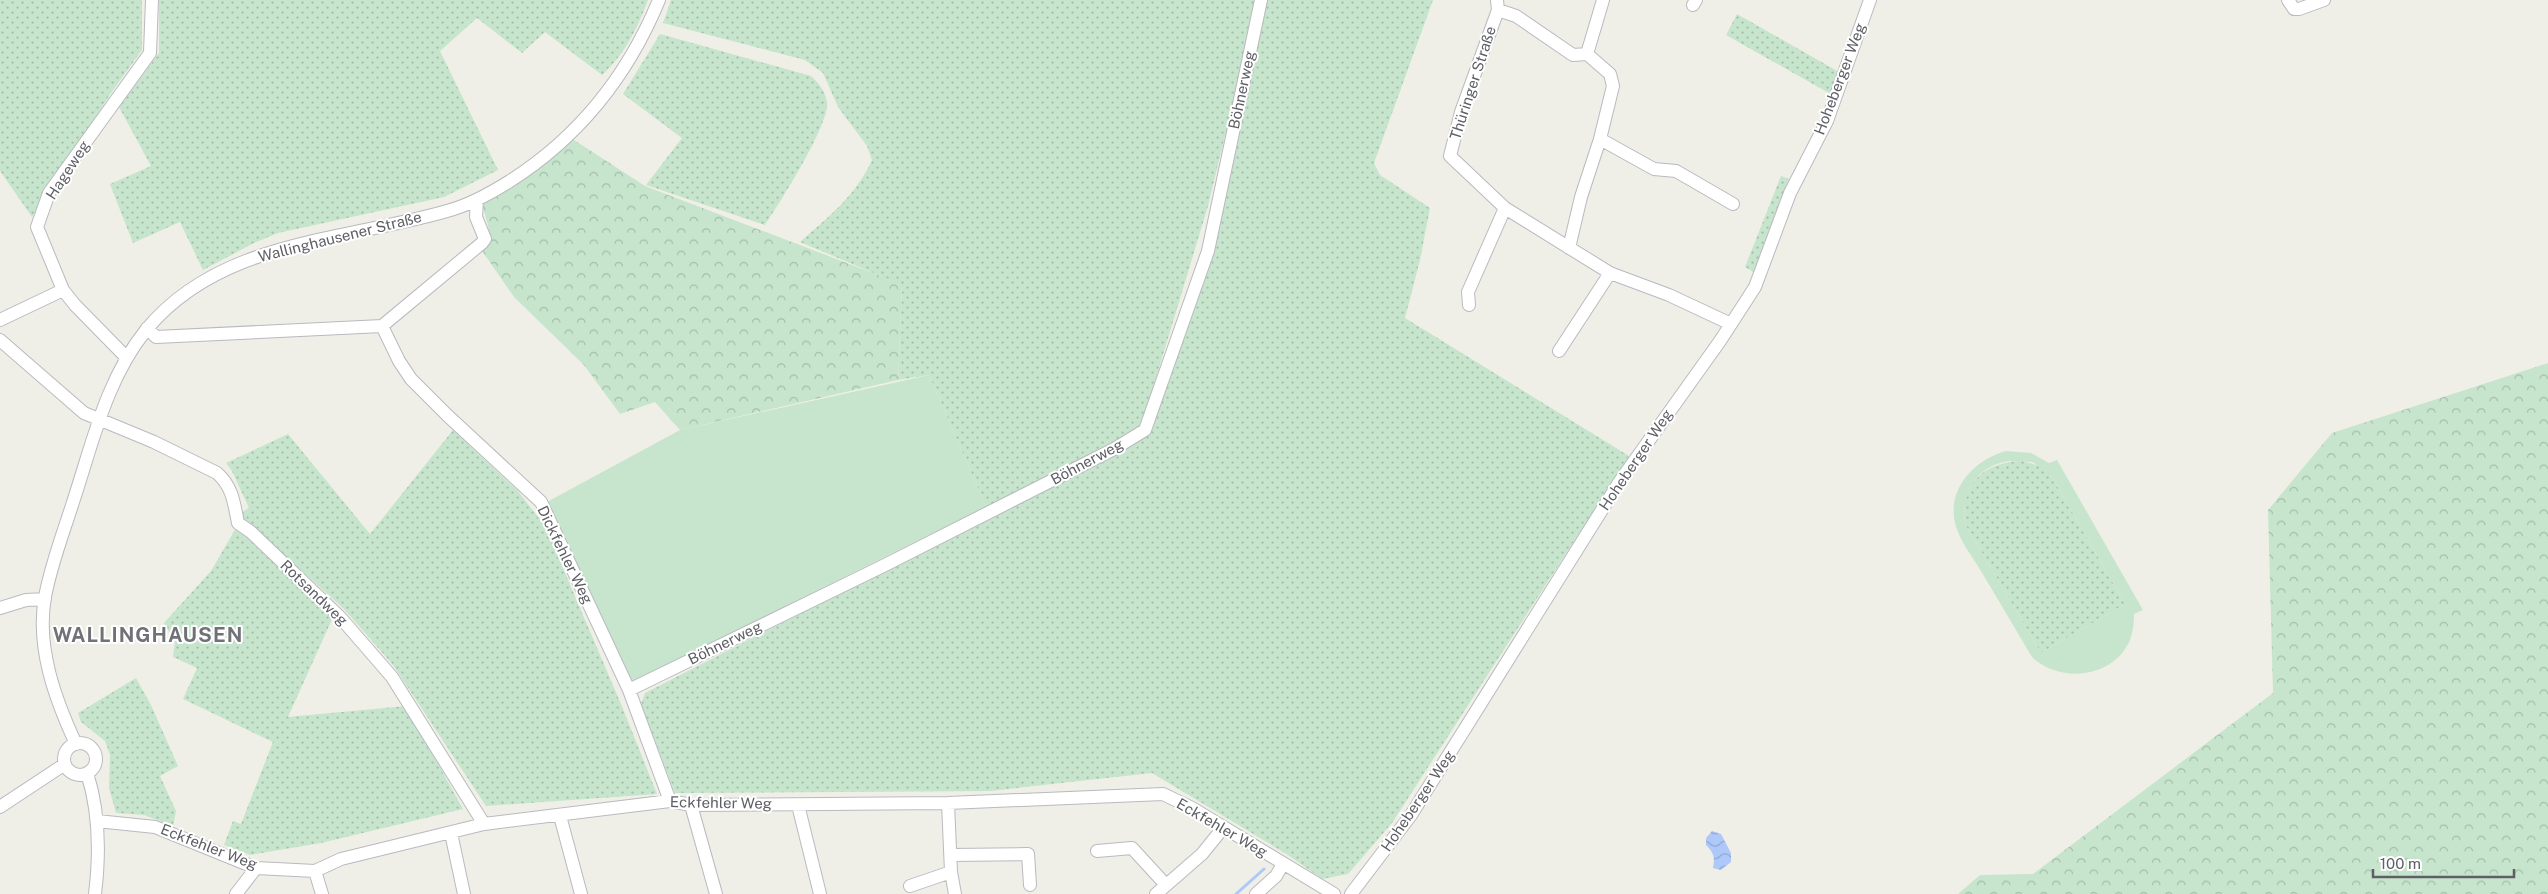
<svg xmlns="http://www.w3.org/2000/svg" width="2548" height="894" font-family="'Public Sans',sans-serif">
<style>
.green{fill:url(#green-dots)}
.forest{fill:url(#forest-crowns)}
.pitch{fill:#c6e5cc;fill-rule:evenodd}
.water{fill:url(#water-waves)}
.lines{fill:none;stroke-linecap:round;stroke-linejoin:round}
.stream{stroke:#aec9f9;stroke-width:3}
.minor-casing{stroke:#b9bac0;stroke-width:14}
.minor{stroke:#fff;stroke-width:12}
.labels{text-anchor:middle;stroke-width:4;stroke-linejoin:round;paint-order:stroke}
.street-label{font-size:15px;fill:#5f6066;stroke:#fff}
.district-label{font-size:20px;font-weight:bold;letter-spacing:1px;fill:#707278;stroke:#fff}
</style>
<defs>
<pattern id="green-dots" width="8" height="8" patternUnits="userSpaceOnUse" patternTransform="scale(1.25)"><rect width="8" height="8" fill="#c6e5cc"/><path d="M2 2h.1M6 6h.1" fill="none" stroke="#a4bda9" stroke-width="1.8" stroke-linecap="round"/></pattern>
<pattern id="forest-crowns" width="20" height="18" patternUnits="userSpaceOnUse" patternTransform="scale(1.25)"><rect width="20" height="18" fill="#c6e5cc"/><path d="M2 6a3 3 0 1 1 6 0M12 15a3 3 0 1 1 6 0" fill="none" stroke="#a4bda9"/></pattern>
<pattern id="water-waves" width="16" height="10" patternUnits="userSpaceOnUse" patternTransform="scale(1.25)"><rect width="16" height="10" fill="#aec9f9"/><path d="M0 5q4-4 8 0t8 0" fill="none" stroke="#91a7cd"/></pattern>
</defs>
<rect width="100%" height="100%" fill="#efefe7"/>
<path class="green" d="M0,0h142v50l-31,43 -79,124 -32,-46z
M159,0h489c-11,29 -23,54 -46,75l-57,-43 -23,21 -45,-35 -37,33 58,119 -54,27 -166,36 -24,10 -51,27 -23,-48 -47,21 -23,-59 41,-18 -32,-59 40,-54z
M671,0h762l-59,163 6,12 50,33 -10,52 -15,58 224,138 -237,367 -44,51 -26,5 -34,-24 -136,-82 -162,18 -315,2 -34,-89 4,-11 502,-257 6,-10 60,-177 29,-143 -17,30 -17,70 -66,218 -29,18 -127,65 -57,-132 -31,5 4,-95 -102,-43c29,-26 55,-45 72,-82l-5,-14 -29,-39 -15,-34 -18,-13 -142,-37z
M1737,14l102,58 -3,25 -110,-62z
M660,34l151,42c8,7 14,15 16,26 3,22 -48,102 -62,123l-119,-40 36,-47 -59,-44z
M1781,176l8,3 -34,94 -10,-6z
M453,430l64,60 28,36 76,178 36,90 -171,12 -93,-141 -49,-56 -105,-95 10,-6 -17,-37 -6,-8 62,-29 82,100z
M2022,461l18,5 12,11 73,127 -84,49 -76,-129c-5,-40 18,-62 57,-63z
M236,528l97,89 -45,100 118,-11 57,103 -142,34 -71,12 -26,-10 9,-24 8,3 32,-82 -90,-43 14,-31 -24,-11 2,-15 -11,-19 47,-52z
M136,678l15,27 27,61 -18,10 16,35 -3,15 -29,-11 -28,-2 -7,-25 1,-33 -5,-14 -24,-19 -3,-9z"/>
<path class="forest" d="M568,136l77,50 257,98 -4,96 -218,50 -25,-28 -35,12 -36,-49 -70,-68 -36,-52 11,-12c-1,-14 -7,-23 -8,-38z
M2548,363v531h-590l22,-19 53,-1 240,-181 -5,-183 64,-77z"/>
<path class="pitch" d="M929,375l57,132 -355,175 -84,-180 133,-72z
M2006,451l25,2 18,10 8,-3 86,150 -9,4c0,9 -1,18 -4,26 -16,38 -70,44 -98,17 -17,-29 -34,-57 -51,-86 -7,-12 -18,-26 -23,-39 -16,-38 14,-72 48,-81zM2010,461l23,1 19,15 73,127 -84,49 -76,-129c-4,-32 12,-59 45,-63z"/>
<path class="water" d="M1712,831l9,3 10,19v9l-10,8 -8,-2c2,-11 1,-15 -7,-23v-7z"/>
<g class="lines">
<path class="stream" d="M1236,894l28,-25"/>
<defs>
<path id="minor" d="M1497,0l1,10 -37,102 -11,44 55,52 105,65 59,22 62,29
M2288,0l6,9h5l25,-9
M1693,5l3,-5
M1498,10l18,6 57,39 14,-1
M1600,139l13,-53 -3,-12 -23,-20 16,-54
M1569,248l12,-51 19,-58 54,30 22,2 57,33
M1469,305l-1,-13 37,-84
M0,320l63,-30
M382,326l17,35 12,18 36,36 94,87 88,188 41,111
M147,328l9,9 226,-11 100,-83 3,-4 -9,-22 1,-17
M0,340l84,73 70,29 63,31c16,14 17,31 21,50l13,9 89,85 52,60 92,147
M1559,351l51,-78
M127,358l-52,-53 -12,-15 -26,-63 12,-34 101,-140 2,-53
M0,608l26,-8 19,-1
M629,690l256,-125 229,-116 31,-19 63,-179 53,-251
M64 759a16 16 0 1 1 32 0a16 16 0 1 1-32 0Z
M76,744c-21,-45 -40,-97 -31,-147 6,-33 19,-66 29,-98 19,-58 33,-121 72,-169 74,-90 198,-89 301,-119 23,-6 44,-18 63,-30 69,-44 118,-106 149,-181
M87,773c13,40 13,80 8,121
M948,803l3,69 4,22
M691,805l25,89
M798,805l22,89
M0,807l65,-43
M560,816l21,78
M97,821l58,6 101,41 59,3 26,-12 143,-35 186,-23 21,4 257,-2 215,-9 29,14 142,86
M451,833l13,61
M1097,851l35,-3 34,37
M951,855l77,-1 2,31
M315,871l7,23
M910,886l41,-14
M236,894l20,-26
M1156,894l46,-40 21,-26
M1256,894l20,-18 7,-12
M1351,894l60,-79 209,-334 100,-140 35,-54 35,-94 37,-72 43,-121"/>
</defs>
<use href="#minor" class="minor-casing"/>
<use href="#minor" class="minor"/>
</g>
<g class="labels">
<g class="street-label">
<text transform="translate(1840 79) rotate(-69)" y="5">Hoheberger Weg</text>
<text transform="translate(1473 83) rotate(-72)" y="5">Thüringer Straße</text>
<text transform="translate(1242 90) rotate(-78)" y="5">Böhnerweg</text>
<text transform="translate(68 170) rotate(-57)" y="5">Hageweg</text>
<text transform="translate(340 237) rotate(-14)" y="5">Wallinghausener Straße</text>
<text transform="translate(1636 460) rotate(-56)" y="5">Hoheberger Weg</text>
<text transform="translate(1087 462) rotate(-28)" y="5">Böhnerweg</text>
<text transform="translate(565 555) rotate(64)" y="5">Dickfehler Weg</text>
<text transform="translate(314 593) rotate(44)" y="5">Rotsandweg</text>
<text transform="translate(725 643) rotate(-26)" y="5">Böhnerweg</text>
<text transform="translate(1418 801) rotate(-56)" y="5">Hoheberger Weg</text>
<text transform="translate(721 803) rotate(1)" y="5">Eckfehler Weg</text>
<text transform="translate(1222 828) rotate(30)" y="5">Eckfehler Weg</text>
<text transform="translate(209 847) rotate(21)" y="5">Eckfehler Weg</text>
</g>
<g class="district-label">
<text x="148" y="642">WALLINGHAUSEN</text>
</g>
</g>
<path d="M2373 869v8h141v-8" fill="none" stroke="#5f6066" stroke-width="2.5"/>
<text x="2380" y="869" font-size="15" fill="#5f6066" stroke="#ffffff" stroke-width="4" paint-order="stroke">100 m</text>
</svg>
